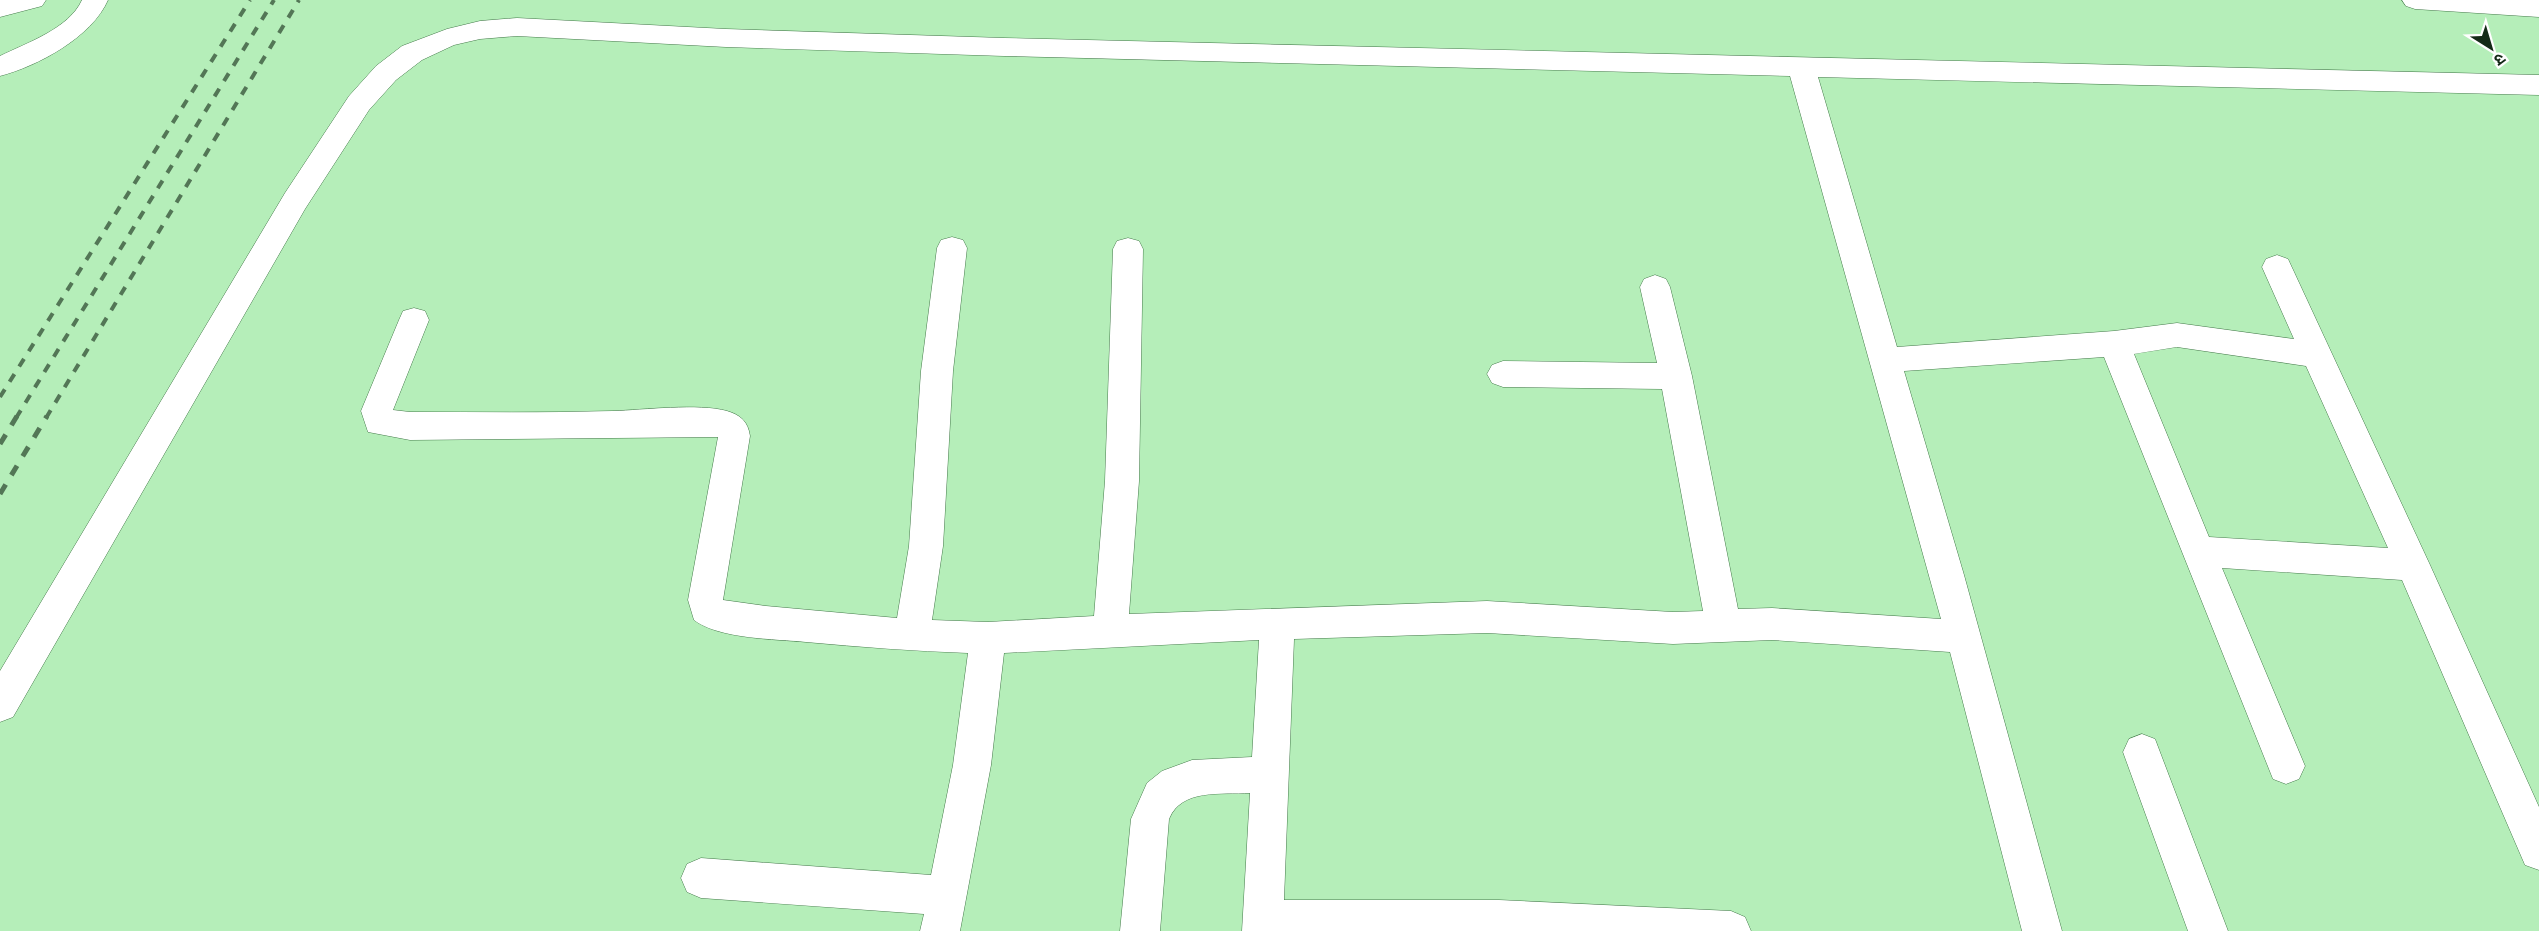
<svg xmlns="http://www.w3.org/2000/svg" width="2539" height="931" font-family="'Noto Sans','Noto Sans Devanagari',sans-serif">
<style>
.lines{fill:none;stroke-linecap:round;stroke-linejoin:round}
.minor-casing{stroke:#457a4b;stroke-width:1}
.tertiary-casing{stroke:#457a4b;stroke-width:1}
.minor{fill:#fff;fill-rule:evenodd}
.tertiary{fill:#fff;fill-rule:evenodd}
.rail-far1{stroke:#537656;stroke-width:4;stroke-dasharray:9 9;stroke-linecap:butt}
.rail{stroke:#537656;stroke-width:5;stroke-dasharray:11 11;stroke-linecap:butt}
</style>
<rect width="100%" height="100%" fill="#b5eeb9"/>
<g class="lines">
<defs>
<path id="minor" d="M517,18l209,11 278,9 1535,37v20l-721,-18 79,270 217,-16 63,-8 117,16 -32,-72 4,-8 11,-4 11,4 142,306 109,242v63l-14,-5 -123,-285 -180,-12 83,198 -6,13 -13,5 -13,-5 -169,-422 -200,14 60,204 98,356h-40l-72,-279 -178,-12 -99,4 -186,-11 -193,6 -10,261h215l232,11 14,6 6,14h-509l8,-138c-29,2 -68,-5 -81,26l-9,112h-40l11,-112 16,-36 15,-12 30,-11 60,-3 7,-117 -255,13 -13,112 -31,166h-40l4,-17 -223,-16 -14,-6 -6,-14 6,-14 14,-6 230,17 22,-110 15,-112c-54,-2 -108,-6 -162,-11 -31,-3 -87,-3 -112,-22l-6,-20 30,-163 -308,3 -42,-8 -7,-21 38,-91 4,-9 11,-3 11,3 4,9 -36,90 17,2c67,0 135,1 203,-1 31,-1 85,-8 114,0 14,4 21,11 23,25l-27,164 43,6 131,12 12,-72 12,-175 16,-123 4,-8 11,-3 11,3 4,8 -14,123 -10,175 -11,74 56,2 106,-6 11,-135 8,-232 4,-8 11,-3 11,3 4,8 -4,232 -10,133 358,-13 186,11 30,-1 -41,-222 -159,-2 -11,-4 -5,-9 5,-9 11,-4 154,2 -17,-76 4,-8 11,-4 11,4 4,8 22,89 46,233 34,-1 169,11 -151,-543 -786,-20 -278,-9 -209,-11 -37,3 -26,6 -32,15 -26,20 -27,30 -64,99 -292,508 -13,5v-51l285,-478 64,-97 27,-30 26,-20 45,-17 33,-8zM2177,347l129,19 82,182 -179,-11 -75,-183z
M2142,734l13,5 73,192h-40l-65,-179 6,-13z"/>
<path id="tertiary" d="M0,0h46l-4,6 -42,11z
M82,0h26c-16,37 -70,66 -108,76v-20c26,-13 69,-27 82,-56z
M2402,0h137v17l-124,-8 -9,-3z"/>
</defs>
<use href="#minor" class="minor-casing"/>
<use href="#tertiary" class="tertiary-casing"/>
<use href="#minor" class="minor"/>
<use href="#tertiary" class="tertiary"/>
<path class="rail-far1" d="M0,397l250,-397
M16,418l258,-418
M46,418l253,-418"/>
<path class="rail" d="M0,444l17,-28
M0,494l47,-78"/>
</g>
<g transform="translate(2491 48) rotate(143)" stroke="#fefefe" stroke-width="4.5" paint-order="stroke">
<path d="M0-4.5L10 22L0 15L-10 22Z" fill="#142a17"/>
<text y="-9" font-size="16" font-weight="bold" text-anchor="middle" fill="#142a17">उ</text>
</g>
</svg>
